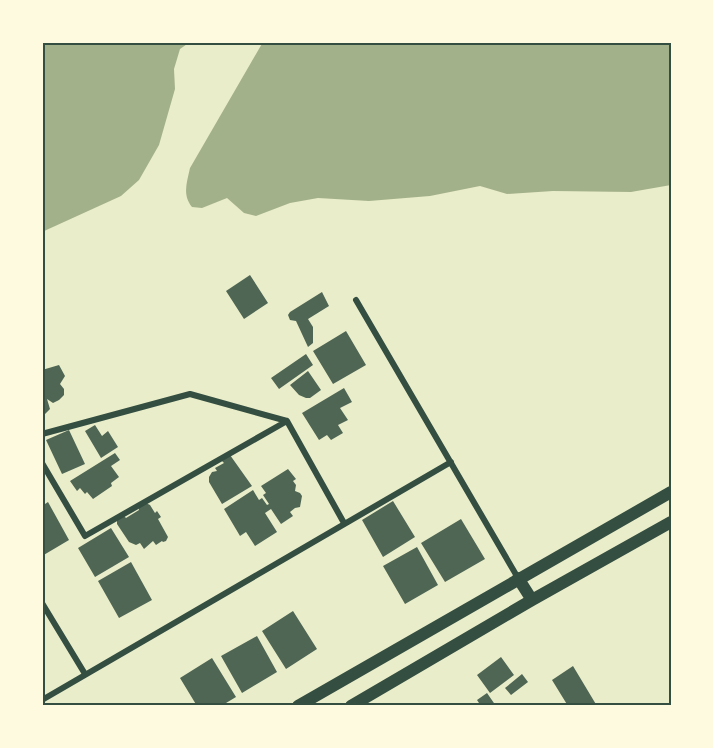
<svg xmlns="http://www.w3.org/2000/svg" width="713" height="748" font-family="Roboto,sans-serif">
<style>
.water{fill:#a3b18a}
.building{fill:#4f6655}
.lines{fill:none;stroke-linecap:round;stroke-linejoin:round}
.minor{stroke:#344e41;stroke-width:6}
.secondary{stroke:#344e41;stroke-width:12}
.neatline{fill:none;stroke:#344e41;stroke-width:2}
</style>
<rect width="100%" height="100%" fill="#e9edc9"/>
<path class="water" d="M42,42h148l-10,7 -6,20 1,20 -16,56 -20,35 -18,16 -79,36z
M263,42h408v143l-40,7 -78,-1 -46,3 -27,-8 -50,10 -61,5 -51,-3 -28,5 -34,13 -12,-3 -17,-15 -25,10 -10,-1c-10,-12 -5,-25 -2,-39z"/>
<path class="building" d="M250,275l18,28 -24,16 -18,-28z
M322,292l7,14 -21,13 5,8v16l-5,4 -12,-26 -6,-1 -2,-5 2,-3z
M346,331l20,34 -33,19 -20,-33z
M306,354l7,11 -34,24 -8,-11z
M59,365l6,11 -5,8 4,5v6l-5,5 -6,3 -6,-4 3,10 -5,5h-3v-44z
M308,371l13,19 -11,8h-4l-7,-3 -9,-10z
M344,388l8,14 -12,6 8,12 -10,5 5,8 -12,7 -4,-5 -8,5 -17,-27z
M95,425l7,11 6,-5 10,16 -17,11 -16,-27z
M69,430l16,34 -23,10 -16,-34z
M115,453l5,7 -9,6 8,11 -8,6 1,3 -19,13 -6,-7 -2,2 -5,-6 -3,3 -7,-10z
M230,455l22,31 -30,18 -13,-22v-5l3,-5 5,-1 -2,-3 9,-5 -2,-2z
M288,469l8,10 -3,2 3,4 -1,6 5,2 2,3 -2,11 -5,1 -5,4 3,4 -12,8 -10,-15 -6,4 12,19 -22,14 -9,-14 -6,4 -16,-27 29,-19 6,10 3,-2 5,7 2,-1 -6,-9 3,-2 -5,-7z
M393,501l22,36 -32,20 -21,-37z
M48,502l21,38 -27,16v-50z
M146,503l4,2 5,8 2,-2 4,6 -3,2 10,18 -2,4 -3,1 -1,-1 -6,4 -3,-4 -9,8 -4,-6 -4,2 -7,-3 -12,-18v-6l5,-4 4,4 13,-8 -1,-4z
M461,519l24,40 -40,23 -24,-39z
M111,528l18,29 -34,20 -17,-29z
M417,547l21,38 -33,19 -22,-38z
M131,562l21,38 -33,18 -21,-37z
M293,611l24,38 -31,20 -24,-38z
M257,636l20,36 -35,21 -21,-37z
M501,657l13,18 -24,18 -13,-18z
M212,658l24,39 -15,9h-24l-17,-28z
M573,666l24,40h-29l-16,-26z
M522,674l6,8 -17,13 -6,-7z
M487,693l9,13h-15l-4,-6z"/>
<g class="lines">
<path class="minor" d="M356,300l162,278
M42,434l148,-40 97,27 57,102
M42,463l43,73 202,-115
M42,603l43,71
M42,700l409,-238"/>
<path class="secondary" d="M518,578l14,22
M298,706l373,-214
M351,706l181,-106 139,-78"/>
</g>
<rect width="713" height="748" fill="none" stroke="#fefae0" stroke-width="87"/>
<rect x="44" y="44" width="626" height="660" class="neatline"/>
</svg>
